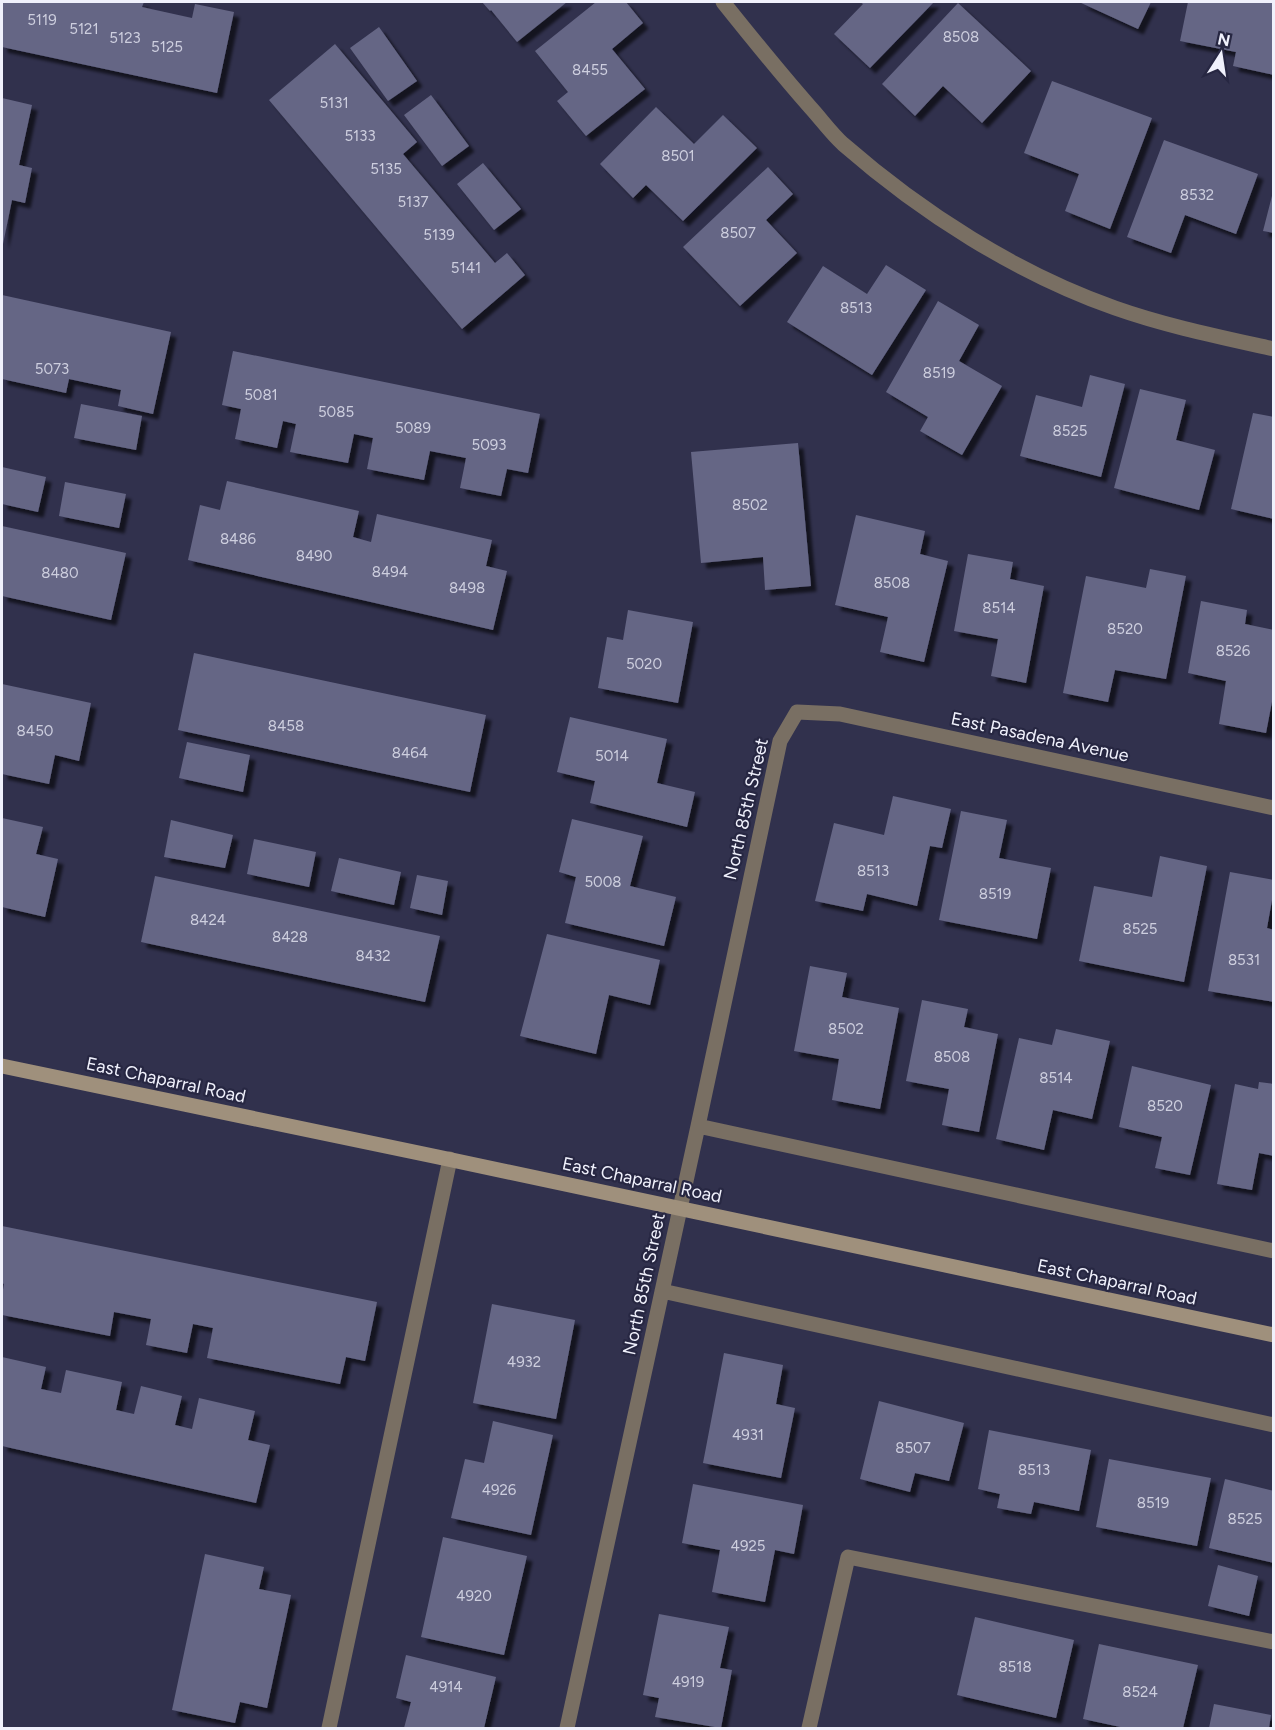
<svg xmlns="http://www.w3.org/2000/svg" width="1275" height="1730" font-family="Figtree,sans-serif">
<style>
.building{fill:#656685;filter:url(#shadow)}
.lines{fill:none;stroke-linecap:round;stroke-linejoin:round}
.lane{stroke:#796f63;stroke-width:15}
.street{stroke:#796f63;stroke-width:15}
.secondary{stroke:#9f907c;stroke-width:15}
.labels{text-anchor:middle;stroke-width:4.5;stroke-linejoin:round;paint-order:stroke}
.number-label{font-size:15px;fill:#cdcede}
.street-label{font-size:18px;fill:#f0f1fc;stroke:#272742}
</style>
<defs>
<filter id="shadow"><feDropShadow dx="5.5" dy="5.5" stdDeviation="1.5" flood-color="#0009"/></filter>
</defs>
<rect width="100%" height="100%" fill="#31314d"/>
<path class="building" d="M2,2h142l-2,5 50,11 3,-14 39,8 -17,81 -215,-46z
M482,2h85l-50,40 -26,-32 -1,1z
M596,2h30l17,21 -31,26 33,40 -59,47 -29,-35 11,-9 -33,-41z
M860,2h74l-64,66 -36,-34 29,-30z
M1079,2h72l-13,27z
M1188,2h86v73l-41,-9 3,-14 -56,-11z
M958,3l73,68 -49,52 -39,-37 -28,30 -33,-32z
M379,27l38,54 -29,20 -38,-53z
M335,44l82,98 -14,12 92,109 12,-10 18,22 -63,54 -193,-229z
M1052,81l100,37 -42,111 -45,-18 14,-37 -55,-21z
M431,95l38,51 -27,20 -38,-51z
M2,98l30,7 -13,60 13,3 -7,35 -13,-3 -9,44z
M656,107l38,37 29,-29 34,33 -74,73 -37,-36 -13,13 -33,-34z
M1164,140l94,34 -22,60 -51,-19 -14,38 -44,-16z
M483,163l38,46 -27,21 -37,-46z
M768,167l25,27 -27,26 31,33 -57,53 -57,-59z
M1274,188v45l-11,-2z
M886,265l40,25 -54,85 -85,-53 36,-56 44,28z
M2,295l169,37 -18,82 -35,-8 3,-16 -52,-11 -3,14 -64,-14z
M938,301l41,24 -20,36 43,25 -40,69 -42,-24 8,-14 -42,-25z
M233,351l307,63 -12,59 -21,-4 -6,27 -41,-8 6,-30 -36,-7 -6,29 -57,-11 6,-31 -19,-4 -6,29 -58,-11 6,-28 -13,-3 -6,27 -42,-9 6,-30 -19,-4z
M1090,375l35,9 -24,93 -81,-21 16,-61 46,12z
M1140,389l46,11 -10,40 39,10 -16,60 -85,-22z
M81,404l61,12 -6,34 -62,-12z
M1253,413l21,4v102l-43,-10z
M798,443l13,143 -46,4 -2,-33 -62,6 -10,-111z
M2,467l44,10 -8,35 -36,-8z
M227,481l132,30 -6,26 18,5 6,-28 115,26 -6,26 21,5 -14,59 -305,-70 12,-55 20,5z
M65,482l61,12 -7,34 -60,-12z
M856,515l69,16 -5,23 28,7 -24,101 -44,-10 8,-35 -53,-12z
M2,526l124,27 -15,67 -109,-24z
M968,554l45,8 -3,17 34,7 -18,97 -35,-7 7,-37 -44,-8z
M1150,569l36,7 -20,103 -51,-9 -7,32 -45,-9 23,-117 60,12z
M1201,601l46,9 -2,14 29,6v61l-8,42 -47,-9 7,-43 -38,-8z
M628,610l65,12 -15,81 -80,-15 9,-51 16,3z
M194,653l292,62 -16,77 -292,-62z
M2,684l89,19 -12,58 -24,-6 -6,29 -47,-10z
M570,717l97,22 -10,44 38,9 -8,35 -97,-24 5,-22 -38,-9z
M187,742l63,13 -7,37 -64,-14z
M893,796l58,13 -9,39 -12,-2 -13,60 -50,-12 -4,17 -48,-10 19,-78 50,12z
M961,811l46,9 -8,38 52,10 -14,71 -98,-19z
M2,818l41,9 -7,27 22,5 -13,58 -43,-10z
M572,819l71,17 -13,50 46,11 -12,49 -99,-23 11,-46 -17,-5z
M171,820l62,15 -8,33 -61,-11z
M254,839l62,13 -7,35 -62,-13z
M1160,856l47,10 -23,116 -105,-21 15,-75 58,11z
M339,858l62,14 -7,33 -63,-14z
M1230,872l44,8v9l-7,39 7,2v72l-66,-11z
M417,875l31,6 -6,34 -32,-7z
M155,876l285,60 -15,66 -284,-60z
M547,934l113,26 -10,45 -41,-10 -13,59 -76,-18z
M810,966l37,7 -5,24 57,11 -19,101 -48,-9 7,-41 -45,-8z
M922,1000l46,9 -4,18 34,7 -19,98 -37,-7 7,-36 -43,-8z
M1056,1029l54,12 -18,78 -39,-9 -9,40 -48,-11 23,-101 33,7z
M1132,1066l79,19 -21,90 -35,-7 7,-31 -43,-10z
M1259,1082l15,2v72l-15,-3 -7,37 -35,-6 18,-100 23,5z
M2,1226l375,76 -12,59 -19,-4 -6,27 -133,-26 6,-30 -20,-4 -6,29 -41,-8 5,-26 -37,-7 -4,24 -108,-21v-20l2,-11 -2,-1z
M492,1304l83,16 -19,99 -83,-16z
M724,1353l59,12 -7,39 19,4 -14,70 -78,-15z
M2,1357l44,10 -5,22 20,4 5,-23 56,12 -6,28 18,4 7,-28 41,10 -7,29 17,4 7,-31 56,13 -7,29 22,5 -14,58 -254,-57z
M879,1401l85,22 -15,58 -34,-8 -5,19 -50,-13z
M493,1421l60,14 -22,100 -80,-17 14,-59 19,4z
M989,1430l102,20 -12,61 -45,-9 -3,12 -34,-6 3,-14 -22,-5z
M1109,1459l102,19 -14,68 -101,-19z
M1225,1479l49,12v72l-65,-15z
M693,1484l110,21 -9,49 -19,-4 -10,52 -53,-10 8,-42 -38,-7z
M443,1537l84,19 -23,99 -83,-18z
M205,1554l59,13 -5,22 32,6 -24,113 -27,-6 -5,21 -63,-13z
M1218,1565l40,11 -9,40 -41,-10z
M659,1614l70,13 -9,41 12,2 -11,58 -66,-11 4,-19 -16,-3z
M975,1617l99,23 -18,78 -99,-23z
M1099,1644l99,21 -15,63h-58l-42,-9z
M406,1655l90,22 -12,51h-80l7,-26 -15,-4z
M1214,1704l57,11 -2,13h-60z"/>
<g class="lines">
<path class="lane" d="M329,1728l121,-569
M809,1728l39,-171 426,85"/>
<path class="street" d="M723,2c28,35 57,71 87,105 11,12 21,26 33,37 79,69 173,129 272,164 51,18 105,29 159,41
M698,1126l576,125
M662,1291l612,134
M567,1728l131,-602 82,-385 17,-29 43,2 434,94"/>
<path class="secondary" d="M2,1066l436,91 836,178"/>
</g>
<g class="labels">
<g class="number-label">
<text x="42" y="25">5119</text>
<text x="84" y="34">5121</text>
<text x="961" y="42">8508</text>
<text x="125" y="43">5123</text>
<text x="167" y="52">5125</text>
<text x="590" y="75">8455</text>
<text x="334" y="108">5131</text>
<text x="360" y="141">5133</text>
<text x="678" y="161">8501</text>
<text x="386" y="174">5135</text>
<text x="1197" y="200">8532</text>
<text x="413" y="207">5137</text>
<text x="738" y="238">8507</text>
<text x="439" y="240">5139</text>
<text x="466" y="273">5141</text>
<text x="856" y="313">8513</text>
<text x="52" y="374">5073</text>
<text x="939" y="378">8519</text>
<text x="261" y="400">5081</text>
<text x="336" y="417">5085</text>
<text x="413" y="433">5089</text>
<text x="1070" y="436">8525</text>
<text x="489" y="450">5093</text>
<text x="750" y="510">8502</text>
<text x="238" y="544">8486</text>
<text x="314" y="561">8490</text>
<text x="390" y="577">8494</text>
<text x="60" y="578">8480</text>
<text x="892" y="588">8508</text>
<text x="467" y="593">8498</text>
<text x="999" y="613">8514</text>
<text x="1125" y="634">8520</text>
<text x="1233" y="656">8526</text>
<text x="644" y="669">5020</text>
<text x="286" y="731">8458</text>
<text x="35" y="736">8450</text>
<text x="410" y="758">8464</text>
<text x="612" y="761">5014</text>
<text x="873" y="876">8513</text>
<text x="603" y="887">5008</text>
<text x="995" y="899">8519</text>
<text x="208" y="925">8424</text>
<text x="1140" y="934">8525</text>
<text x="290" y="942">8428</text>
<text x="373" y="961">8432</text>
<text x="1244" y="965">8531</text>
<text x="846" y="1034">8502</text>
<text x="952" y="1062">8508</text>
<text x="1056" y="1083">8514</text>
<text x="1165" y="1111">8520</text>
<text x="524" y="1367">4932</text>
<text x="748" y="1440">4931</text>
<text x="913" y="1453">8507</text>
<text x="1034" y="1475">8513</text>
<text x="499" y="1495">4926</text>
<text x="1153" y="1508">8519</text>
<text x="1245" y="1524">8525</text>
<text x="748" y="1551">4925</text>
<text x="474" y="1601">4920</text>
<text x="1015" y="1672">8518</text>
<text x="688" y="1687">4919</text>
<text x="446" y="1692">4914</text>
<text x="1140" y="1697">8524</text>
</g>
<g class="street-label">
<text transform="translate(1040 737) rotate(12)" y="6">East Pasadena Avenue</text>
<text transform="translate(746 809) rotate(-77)" y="6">North 85th Street</text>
<text transform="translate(166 1080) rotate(12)" y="6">East Chaparral Road</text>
<text transform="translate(642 1180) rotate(12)" y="6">East Chaparral Road</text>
<text transform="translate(1117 1282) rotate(12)" y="6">East Chaparral Road</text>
<text transform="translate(644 1284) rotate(-78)" y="6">North 85th Street</text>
</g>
</g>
<rect width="1275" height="1730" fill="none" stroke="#f0f1fc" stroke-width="6"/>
<g transform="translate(1221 54) rotate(12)" stroke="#272742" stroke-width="4.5" paint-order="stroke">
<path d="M0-4.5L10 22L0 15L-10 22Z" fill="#f0f1fc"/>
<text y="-9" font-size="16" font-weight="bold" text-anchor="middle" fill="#f0f1fc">N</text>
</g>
</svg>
